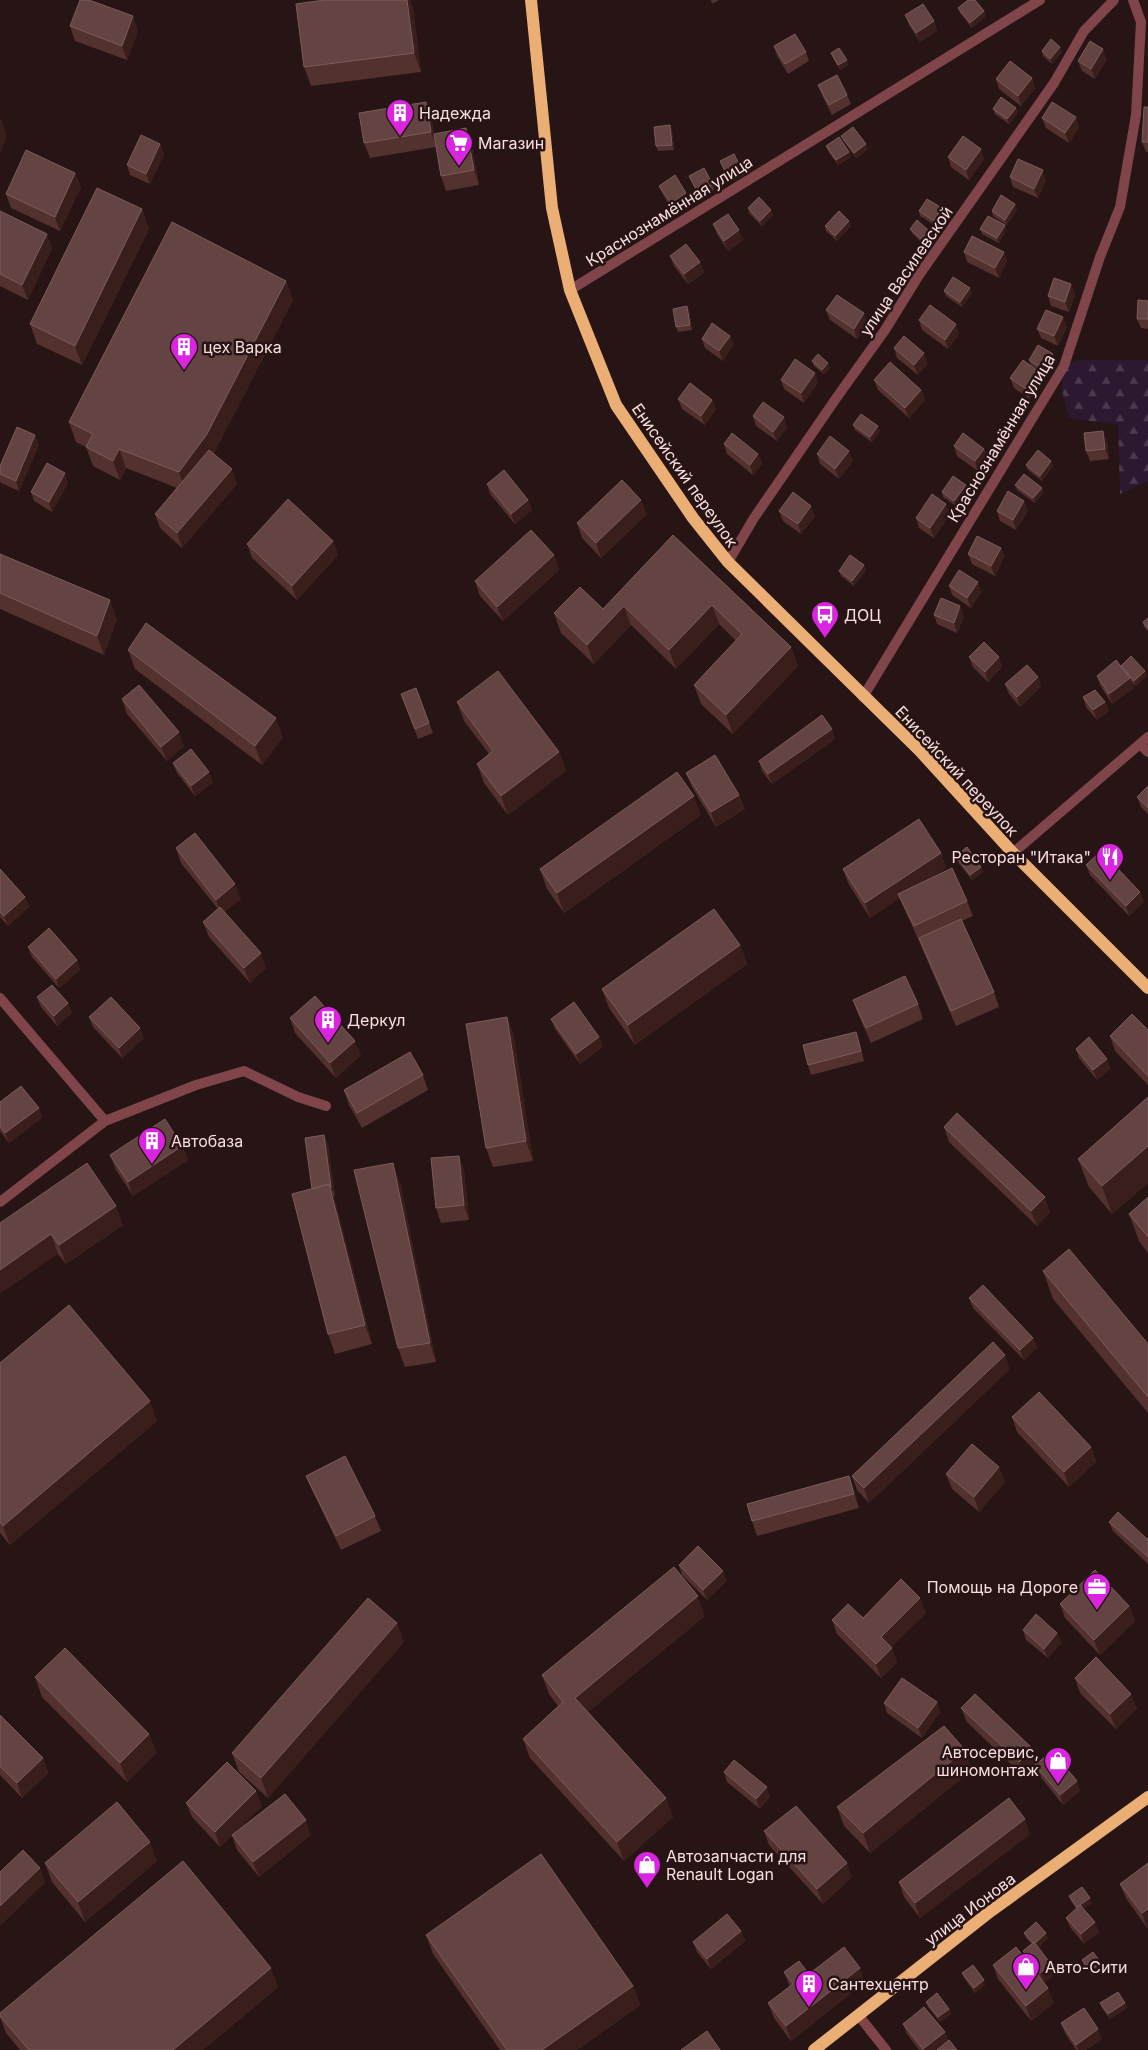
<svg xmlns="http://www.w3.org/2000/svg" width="1148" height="2050" font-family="Inter,sans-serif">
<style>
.forest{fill:url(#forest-firs)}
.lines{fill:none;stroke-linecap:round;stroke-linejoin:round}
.minor{stroke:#7f454b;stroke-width:10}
.primary{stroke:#ebae74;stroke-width:12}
.wall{fill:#52312f}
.shaded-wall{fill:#391e1c}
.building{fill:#644442;stroke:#7b5c5b}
.labels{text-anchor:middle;stroke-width:5;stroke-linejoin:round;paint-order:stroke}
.poi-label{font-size:16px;fill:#fadedf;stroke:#271414;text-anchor:start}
.street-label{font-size:16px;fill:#fadedf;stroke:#271414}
</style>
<defs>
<pattern id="forest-firs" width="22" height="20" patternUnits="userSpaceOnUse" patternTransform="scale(1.25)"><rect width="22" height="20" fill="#2c1830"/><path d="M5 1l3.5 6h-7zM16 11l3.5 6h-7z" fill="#4c394e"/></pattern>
</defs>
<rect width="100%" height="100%" fill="#271414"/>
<path class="forest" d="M1078,360h70v121l-28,13 -2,-69 -49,-7 -7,-28 2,-24z"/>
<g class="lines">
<path class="minor" d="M570,290l470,-290
M728,562l26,-44 83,-121 48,-67 34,-55 135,-192 30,-52 30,-31
M863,697l201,-331 36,-109 20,-50 16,-92 5,-93 -8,-22
M1141,745l7,7
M1013,853l135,-116
M0,998l105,123
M0,1202l105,-81 91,-36 48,-14 54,26 28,9
M859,2016l27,34"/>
<path class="primary" d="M531,0l21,208 18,82 46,115 77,113 35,44 192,189 93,102 135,135
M814,2050l173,-136 161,-117"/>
</g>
<path class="wall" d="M324,0h86l3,9 8,63 -110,14 -7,-19z
M711,0h8l-7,4z
M958,8l26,3 2,5 -14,12 -12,-15z
M905,15l29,6 3,10 -17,11 -11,-17z
M70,26l68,5 -11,29 -52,-19z
M774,46l32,6 3,9 -21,13 -11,-18z
M1060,47l2,5 -10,12 -9,-8 -1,-5z
M831,53l17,12 -8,5 -7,-12z
M1107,59l-12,20 -13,-8 -4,-10z
M1032,78l3,10 -14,18 -22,-17 -3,-10z
M818,85l29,10 4,9 -19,11 -10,-20z
M1148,107v45h-2l-4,-10z
M1016,108l1,5 -8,11 -14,-10 -2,-5z
M431,116l3,18 37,8 8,43 -33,6 -5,-15 -5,-29 -66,11 -6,-15z
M1076,117l3,10 -10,16 -23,-15 -4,-10z
M670,125l2,5 2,20 -16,1 -2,-5z
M841,136l27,13 -12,9 -13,-18z
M160,144l4,10 -14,30 -20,-9 -3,-10z
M826,146l23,6 2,5 -13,8 -10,-14z
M948,157l36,2 -15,21 -18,-13z
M720,161l22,9 2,5 -14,7z
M75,173l6,14 -21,44 -49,-23 -5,-14z
M689,176l24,9 1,5 -14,8z
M1010,177l36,3 -8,18 -25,-11z
M659,186l31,17 -15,10 -12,-18z
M1015,204l2,5 -10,16 -14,-9 -1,-5z
M748,208l23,2 2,5 -11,11 -13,-13z
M942,208l2,5 -8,13 -16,-10 -1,-5z
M142,209l7,20 -67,136 -45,-21 -7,-20z
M0,211l52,37 -24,52 -28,-14z
M713,224l30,16 -15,11 -11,-17z
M1005,225l1,5 -7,13 -17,-9 -2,-5z
M825,226h26l-14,15 -11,-10z
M910,229l21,7 -8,8 -11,-11z
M964,252h40l3,9 -8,17 -32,-16z
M670,256l30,6 4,10 -16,12 -14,-18z
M286,281l7,19 -79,153 23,31 -55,64 -22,-20 -5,-14 22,-26 -51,-20 -6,12 -27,-14 -7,-19 -10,-5 -7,-20z
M944,291l28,2 -10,14 -16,-11z
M1075,294l-6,18 -18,-6 -3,-10z
M1148,301v28l-7,-1 -4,-9z
M826,310l41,13 -10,16 -27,-19z
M689,311l3,19 -14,2 -2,-5z
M919,320l40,14 -11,15 -26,-19z
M1067,327l-9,19 -17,-8 -4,-9z
M730,336l3,9 -10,16 -18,-13 -3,-9z
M894,348l34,15 -10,12 -21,-17z
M1054,359l-9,15 -14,-9 -2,-5z
M812,361l18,7 -6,6 -10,-8z
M1038,371l4,9 -12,19 -16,-11 -4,-10z
M781,380l37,2 -14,21 -20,-14z
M874,380l47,10 4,10 -16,18 -31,-28z
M678,399l34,1 4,9 -11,16 -23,-16z
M753,416l34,11 -10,14 -21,-15z
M853,425l27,6 -8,11 -17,-12z
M1107,441l2,18 -19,2 -4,-10z
M724,444l34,10 4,10 -9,11 -26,-21z
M39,445l-20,46 -18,-8 -1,-2v-15z
M954,446l30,3 4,9 -10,13 -21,-15z
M817,454l36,7 -14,18 -19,-15z
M1026,465l27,1 -11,15 -14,-11z
M68,483l-16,29 -18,-11 -3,-9z
M487,484l41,16 4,10 -17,14 -25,-30z
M1015,485l27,3 1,5 -8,10 -18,-13z
M968,490l-12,16 -13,-9 -1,-5z
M779,511l36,5 -14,18 -18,-13z
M997,511h31l-12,19 -16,-9z
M647,514l-46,44 -19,-20 -5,-15z
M950,514l-16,24 -15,-10 -3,-10z
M673,535l118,112 7,19 -65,68 -32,-30 -7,-19 42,-44 -17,-17 -43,45 -45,-44 -37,39 -33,-31 -7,-20 49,-4z
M333,541l5,14 -41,45 -45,-42 -5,-14z
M1001,548l3,9 -9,19 -23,-12 -4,-10z
M0,554l117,65 -13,36 -104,-46z
M554,555l5,15 -56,51 -23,-25 -5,-15z
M864,565l2,5 -12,16 -13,-10 -2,-5z
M949,586l32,6 -10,16 -19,-13z
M934,615l30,1 -7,17 -20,-9z
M1148,618v13l-4,-4 -1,-5z
M128,650l155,87 -21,28 -127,-96z
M969,657h30l3,10 -14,15 -15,-15z
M1121,666l26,10 -11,10 -5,-4 3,6 -22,16 -12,-19 -3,-9z
M1038,677l3,9 -21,21 -11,-13 -4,-10z
M416,688l17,45 -15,6 -17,-45z
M1083,697l22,5 4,9 -12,9 -11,-13z
M122,699l62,47 -17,15 -40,-47z
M457,702l102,50 7,19 -58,44 -24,-32 -7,-19 12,-10 -25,-33z
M835,739l-63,45 -10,-13 -3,-10z
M173,763l40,19 -18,14 -18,-23z
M686,773l53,22 6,14 -29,18 -24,-40z
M1148,786v28l-7,-7 -4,-10z
M701,815l-137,98 -17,-24 -7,-20z
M176,848l65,51 -17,13 42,56 -16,15 -41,-46 -6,-15 15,-13 -37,-46z
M941,853l5,15 -17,11 38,22 6,15 -11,5 32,71 5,15 -43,19 -32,-73 -5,-12 -15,-33 -4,-10 -30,20 -22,-35 -5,-14z
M956,856l25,11 2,5 -11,8 -15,-19z
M1086,865l54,27 4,10 -15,14 -39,-41z
M0,869l25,28 4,10 -21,19 -8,-9z
M740,945l7,19 -112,81 -26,-37 -7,-19z
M28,947l49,13 3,10 -21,18 -27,-31z
M37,997l31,6 4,10 -15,13 -16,-19z
M853,1000l65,4 5,15 -52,24 -13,-29z
M89,1017l55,21 -22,20 -29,-31z
M507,1017l7,20 19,124 -40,6 -7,-19z
M290,1018l71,37 -25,23 -41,-45z
M551,1019l52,28 -23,17 -25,-35z
M1148,1030v55l-33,-34 -5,-15z
M856,1032l3,9 5,20 -53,14 -3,-10z
M1076,1049l31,10 3,10 -13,11 -18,-22z
M423,1075l5,15 -66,38 -13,-23 -5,-15z
M1148,1097v86l-36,31 -23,-27 -11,-28z
M0,1102l39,6 3,10 -33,25 -9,-12z
M944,1127l106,85 -13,14 -88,-84z
M324,1135l4,10 7,51 -2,1 3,7 36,140 -37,10 -7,-20 -16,-145z
M182,1146l6,14 -55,36 -17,-26 -6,-15z
M459,1156l5,14 5,50 -28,3 -5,-15z
M400,1182l36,180 -31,5 -7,-19z
M1148,1197v56l-9,-12 -10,-27z
M0,1223l123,2 -57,39 -8,-10z
M1043,1271l105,73v69l-95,-114z
M969,1298l64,40 4,9 -13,13 -51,-52z
M0,1363l157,58 -147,124 -10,-12z
M1010,1369l-141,134 -12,-13 -5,-14z
M1012,1417l79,30 5,15 -27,25 -52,-55z
M946,1474l59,8 -26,30 -27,-23z
M306,1476l69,40 6,15 -40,19 -29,-60z
M854,1491l5,17 -102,28 -5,-15z
M1109,1522l38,17 1,-1v26l-35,-33z
M679,1565l44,6 3,10 -19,19 -25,-25z
M1060,1604l69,2 6,15 -35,34 -35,-37z
M926,1613l-35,34 6,15 -16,16 -44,-44 -5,-14z
M705,1616l-117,96 78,86 7,19 -49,44 -94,-103 -7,-19 35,-33 -9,-12 -7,-19z
M1023,1630l34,3 4,10 -13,15 -22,-18z
M404,1642l-136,156 -29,-26 -7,-19z
M35,1677l114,57 7,19 -29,29 -85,-85z
M1075,1678l62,30 -21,21 -36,-36z
M937,1702l3,10 -18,26 -35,-25 -3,-10z
M961,1708l71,40 6,15 42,28 -17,14 -24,-30 -4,-10 -11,12 -57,-55z
M0,1715l43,43 5,15 -26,25 -22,-23z
M972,1770l-102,83 -26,-27 -7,-19z
M724,1772l46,25 -10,12 -33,-27z
M186,1803l76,3 -42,41 -28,-30z
M764,1831l88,46 -29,27 -54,-59z
M1030,1834l-110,84 -16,-21 -5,-15z
M232,1835h79l-52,42 -22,-27z
M157,1861l-72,61 -33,-40 -7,-19z
M1148,1863v64l-1,1 -21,-30 -6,-14z
M1069,1896l23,7 -9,6 12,13 4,10 -15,12 -14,-17 -4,-9 10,-9 -5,-8z
M741,1931l4,10 -34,28 -14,-17 -4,-10z
M1024,1933l24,5 -10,9 17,27 -11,8 10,21 -23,18 -33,-42 -5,-14 34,-4 -4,-10 9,-7 -6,-6z
M426,1935l207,51 7,19 -63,45h-77l-67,-96z
M1082,1960l19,3 2,5 -11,8 -8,-11z
M784,1972l25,2 56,8 -74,59 -17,-23 -6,-15 22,-16z
M962,1973l23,12 -10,8 -11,-15z
M278,1987l-75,63h-183l-14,-17 -6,-16v-4z
M926,2002l23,7 2,5 -11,8 -12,-15z
M1100,2003h25l2,5 -17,11 -8,-11z
M1061,2023l41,16 -16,11h-10l-11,-17z
M903,2024l42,8 3,9 9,9h-38l-12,-16z"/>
<path class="shaded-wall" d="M407,0h3l3,9 8,63 -7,-19z
M984,11l2,5 -14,12 -2,-5z
M133,16l5,15 -11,29 -5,-14z
M934,21l3,10 -17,11 -4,-9z
M1060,47l2,5 -10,12 -2,-5z
M1103,49l4,10 -12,20 -4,-10z
M847,60l1,5 -8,5 -2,-5z
M1032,78l3,10 -14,18 -3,-10z
M426,102l5,14 5,30 -5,-14z
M1016,108l1,5 -8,11 -2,-5z
M0,117l7,19 -7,17z
M1076,117l3,10 -10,16 -4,-10z
M670,125l2,5 2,20 -2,-5z
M466,128l5,14 8,43 -5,-15z
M160,144l4,10 -14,30 -4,-10z
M866,144l2,5 -12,9 -2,-5z
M981,149l3,10 -15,21 -3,-10z
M849,152l2,5 -13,8 -2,-5z
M1043,170l3,10 -8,18 -4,-9z
M75,173l6,14 -21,44 -5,-14z
M686,193l4,10 -15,10 -4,-10z
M1015,204l2,5 -10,16 -2,-5z
M942,208l2,5 -8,13 -2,-5z
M142,209l7,20 -67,136 -7,-19z
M771,210l2,5 -11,11 -2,-5z
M849,221l2,5 -14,15 -2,-5z
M1005,225l1,5 -7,13 -2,-5z
M739,230l4,10 -15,11 -4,-10z
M929,231l2,5 -8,8 -2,-5z
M47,234l5,14 -24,52 -6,-15z
M1004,252l3,9 -8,17 -4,-10z
M700,262l4,10 -16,12 -4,-10z
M286,281l7,19 -79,153 -28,38 -7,-19z
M1071,284l4,10 -6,18 -4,-10z
M970,288l2,5 -10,14 -2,-5z
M687,306l2,5 3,19 -2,-5z
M864,313l3,10 -10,16 -3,-10z
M1063,317l4,10 -9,19 -4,-10z
M956,324l3,10 -11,15 -3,-9z
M730,336l3,9 -10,16 -4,-10z
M924,353l4,10 -10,12 -4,-10z
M1053,354l1,5 -9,15 -2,-5z
M828,363l2,5 -6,6 -2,-4z
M1038,371l4,9 -12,19 -4,-10z
M815,373l3,9 -14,21 -3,-10z
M921,390l4,10 -16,18 -4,-10z
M712,400l4,9 -11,16 -4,-9z
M784,417l3,10 -10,14 -4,-9z
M878,426l2,5 -8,11 -2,-5z
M1103,431l4,10 2,18 -4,-10z
M35,435l4,10 -20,46 -3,-10z
M119,449l7,19 -6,12 -7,-19z
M984,449l4,9 -10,13 -3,-10z
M849,451l4,10 -14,18 -4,-10z
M758,454l4,10 -9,11 -3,-10z
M1051,461l2,5 -11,15 -2,-5z
M232,469l5,15 -55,64 -5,-15z
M65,473l3,10 -16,29 -3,-10z
M966,485l2,5 -12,16 -2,-5z
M1042,488l1,5 -8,10 -2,-5z
M528,500l4,10 -17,14 -4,-10z
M641,500l6,14 -46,44 -5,-15z
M1024,501l4,10 -12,19 -3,-10z
M946,504l4,10 -16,24 -4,-10z
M811,506l4,10 -14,18 -3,-10z
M333,541l5,14 -41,45 -5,-14z
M1001,548l3,9 -9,19 -4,-10z
M554,555l5,15 -56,51 -6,-14z
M864,565l2,5 -12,16 -2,-5z
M978,582l3,10 -10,16 -4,-10z
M110,600l7,19 -13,36 -7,-19z
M712,605l7,19 -43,45 -7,-19z
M624,606l7,19 -37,39 -7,-19z
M960,606l4,10 -7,17 -3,-10z
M791,647l7,19 -65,68 -7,-19z
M999,657l3,10 -14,15 -3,-10z
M1145,671l2,5 -11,10 -2,-5z
M1038,677l3,9 -21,21 -3,-10z
M1130,678l4,10 -22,16 -3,-10z
M1105,702l4,9 -12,9 -4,-10z
M276,718l7,19 -21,28 -7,-19z
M832,729l3,10 -63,45 -4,-10z
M179,732l5,14 -17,15 -6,-14z
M559,752l7,19 -58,44 -7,-19z
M209,772l4,10 -18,14 -4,-10z
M739,795l6,14 -29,18 -5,-15z
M694,796l7,19 -137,98 -7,-20z
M941,853l5,15 -46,30 -2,-4 2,4 -30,20 -5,-15z
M981,867l2,5 -11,8 -2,-5z
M235,884l6,15 -20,15 -5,-14z
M1140,892l4,10 -15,14 -3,-10z
M25,897l4,10 -21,19 -4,-10z
M740,945l7,19 -112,81 -7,-20z
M261,953l5,15 -16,15 -6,-15z
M77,960l3,10 -21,18 -3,-9z
M68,1003l4,10 -15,13 -3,-10z
M507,1017l7,20 19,124 -7,-20z
M140,1028l4,10 -22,20 -3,-10z
M599,1037l4,10 -23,17 -4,-10z
M355,1041l6,14 -25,23 -6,-15z
M1107,1059l3,10 -13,11 -4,-10z
M39,1108l3,10 -33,25 -4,-10z
M324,1135l4,10 7,51 -4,-9z
M182,1146l6,14 -55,36 -5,-14z
M1148,1146v37l-36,31 -10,-28z
M459,1156l5,14 5,50 -5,-15z
M393,1163l7,19 36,180 -6,-19z
M329,1184l7,20 36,140 -7,-19z
M1045,1197l5,15 -13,14 -6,-15z
M116,1206l7,19 -57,39 -7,-19z
M51,1234l7,20 -58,40v-24z
M1033,1338l4,9 -13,13 -4,-10z
M1005,1355l5,14 -141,134 -5,-15z
M150,1401l7,20 -147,124 -7,-19z
M1091,1447l5,15 -27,25 -5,-15z
M999,1467l6,15 -26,30 -5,-15z
M849,1476l5,15 5,17 -5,-14z
M723,1571l3,10 -19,19 -4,-10z
M698,1596l7,20 -123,101 -7,-19z
M920,1598l6,15 -39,39 -6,-15z
M1129,1606l6,15 -35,34 -6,-15z
M397,1623l7,19 -136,156 -7,-20z
M1057,1633l4,10 -13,15 -4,-9z
M892,1648l5,14 -16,16 -5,-14z
M1131,1694l6,14 -21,21 -6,-15z
M937,1702l3,10 -18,26 -4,-10z
M149,1734l7,19 -29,29 -7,-19z
M1032,1748l6,15 -14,14 -5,-15z
M965,1750l7,20 -102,83 -7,-20z
M43,1758l5,15 -26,25 -5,-15z
M1077,1781l3,10 -17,14 -3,-10z
M767,1787l3,10 -10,12 -4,-10z
M256,1791l6,15 -42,41 -5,-15z
M666,1798l7,19 -49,44 -7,-19z
M1025,1819l5,15 -110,84 -5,-15z
M306,1820l5,15 -52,42 -6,-15z
M150,1842l7,19 -72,61 -7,-20z
M847,1863l5,14 -29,27 -6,-15z
M40,1868l5,15 -45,43v-20z
M1090,1898l2,5 -13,9 -2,-5z
M1148,1909v18l-1,1 -5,-15z
M1095,1922l4,10 -15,12 -3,-10z
M741,1931l4,10 -34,28 -4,-10z
M1046,1933l2,5 -13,11 -1,-5z
M1101,1963l2,5 -11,8 -2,-5z
M1051,1964l4,10 -11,9 -4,-10z
M271,1968l7,19 -75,63h-30z
M860,1968l5,14 -74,59 -5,-15z
M984,1980l1,5 -10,8 -1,-5z
M633,1986l7,19 -63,45h-35z
M1048,1988l6,15 -23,18 -5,-15z
M1125,2003l2,5 -17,11 -2,-5z
M949,2009l2,5 -11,8 -2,-5z
M1098,2029l4,10 -16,11h-8l-2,-5z
M945,2032l3,10 -10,8h-15v-1z"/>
<path class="building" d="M80,0h9l44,16 -11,30 -52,-20z
M324,0h83l7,53 -110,14 -8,-63z
M968,0h7l9,11 -14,12 -12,-15z
M923,4l11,17 -18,12 -11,-18z
M795,34l11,18 -21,12 -11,-18z
M1051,39l9,8 -10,12 -8,-8z
M1090,41l13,8 -12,20 -13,-8z
M839,48l8,12 -9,5 -7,-12z
M1010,61l22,17 -14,18 -22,-17z
M837,75l10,20 -18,10 -11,-20z
M1001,97l15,11 -9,11 -14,-10z
M426,102l5,30 -67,11 -5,-30z
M1052,102l24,15 -11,16 -23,-15z
M1144,107h4v35h-6z
M670,125l2,20 -16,1 -2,-19z
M853,127l13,17 -12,9 -13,-17z
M466,128l8,42 -33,6 -7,-42z
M141,135l19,9 -14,30 -19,-9z
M963,136l18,13 -15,21 -18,-13z
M839,137l10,15 -13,8 -10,-14z
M26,150l49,23 -20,44 -49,-23z
M734,154l8,16 -14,7 -8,-16z
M1018,159l25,11 -9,19 -24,-12z
M704,168l9,17 -15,8 -9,-17z
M675,175l11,18 -15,10 -12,-17z
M97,188l45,21 -67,137 -45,-22z
M1001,195l14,9 -10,16 -13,-9z
M759,197l12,13 -11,11 -12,-13z
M927,199l15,9 -8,13 -15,-10z
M0,211l47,23 -25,51 -22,-11z
M839,211l10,10 -14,15 -10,-10z
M728,214l11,16 -15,11 -11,-17z
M988,216l17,9 -8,13 -17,-9z
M917,220l12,11 -8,8 -11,-10z
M172,222l114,59 -79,153 -28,38 -60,-23 -6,12 -27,-14 7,-13 -24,-12z
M972,236l32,16 -9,16 -31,-16z
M686,244l14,18 -16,12 -14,-18z
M953,277l17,11 -10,14 -16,-11z
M1054,278l17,6 -6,18 -17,-6z
M837,295l27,18 -10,16 -28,-19z
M1138,300l10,1v18h-11z
M930,305l26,19 -11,16 -26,-20z
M687,306l3,19 -14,2 -3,-18z
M1046,310l17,7 -9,19 -17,-7z
M712,323l18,13 -11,15 -17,-12z
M904,336l20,17 -10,12 -20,-17z
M1038,345l15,9 -10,15 -14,-9z
M818,354l10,9 -6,7 -10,-9z
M795,359l20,14 -14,20 -20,-13z
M1023,360l15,11 -12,18 -16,-11z
M890,362l31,28 -16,18 -31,-28z
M690,383l22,17 -11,16 -23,-17z
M763,402l21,15 -11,15 -20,-16z
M861,414l17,12 -8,11 -17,-12z
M17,427l18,8 -19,46 -16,-7v-8z
M1103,431l2,18 -19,2 -2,-18z
M732,433l26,21 -8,11 -26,-21z
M963,433l21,16 -9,12 -21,-15z
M830,436l19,15 -14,18 -18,-15z
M209,450l23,19 -55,64 -22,-19z
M1038,450l13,11 -11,15 -14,-11z
M47,463l18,10 -16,29 -18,-10z
M504,470l24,30 -17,14 -24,-30z
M1024,474l18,14 -9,10 -18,-13z
M953,476l13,9 -12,16 -12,-9z
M622,480l19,20 -45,43 -19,-20z
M1008,491l16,10 -11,19 -16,-9z
M793,492l18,14 -13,18 -19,-13z
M932,494l14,10 -16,24 -14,-10z
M288,499l45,42 -41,45 -45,-42z
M531,530l23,25 -57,52 -22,-26z
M673,535l118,112 -65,68 -32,-30 48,-51 -30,-29 -43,45 -45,-44 -37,39 -33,-32 26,-26 23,22z
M977,536l24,12 -10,18 -23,-12z
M0,554l110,46 -13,36 -97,-43z
M850,555l14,10 -12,16 -13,-10z
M959,570l19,12 -11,16 -18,-12z
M941,598l19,8 -6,17 -20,-8z
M1148,618v11l-5,-7z
M146,623l130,95 -21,28 -127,-96z
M984,642l15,15 -14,15 -16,-15z
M1131,656l14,15 -11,10 -13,-15z
M1116,660l14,18 -21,16 -12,-18z
M1027,665l11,12 -21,20 -12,-13z
M498,671l61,81 -58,44 -24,-32 16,-13 -36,-49z
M139,685l40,47 -18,15 -39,-48z
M416,688l13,35 -14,6 -14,-35z
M1095,690l10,12 -12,8 -10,-13z
M822,715l10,14 -64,45 -9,-13z
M191,749l18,23 -18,14 -18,-23z
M715,755l24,40 -28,17 -25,-39z
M677,772l17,24 -137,97 -17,-24z
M1148,786v22l-11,-11z
M919,819l22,34 -76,50 -22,-34z
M195,833l40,51 -19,16 -40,-52z
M967,847l14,20 -11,8 -14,-19z
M1101,851l39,41 -14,14 -40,-41z
M952,868l15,33 -53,25 -16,-32z
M0,869l25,28 -21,19 -4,-4z
M220,907l41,46 -17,15 -41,-46z
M714,909l26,36 -112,80 -26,-36z
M961,919l33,73 -43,19 -32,-73z
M49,928l28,32 -21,19 -28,-32z
M905,976l13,28 -52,24 -13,-28z
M52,985l16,18 -14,13 -17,-19z
M315,996l40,45 -25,22 -40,-45z
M111,997l29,31 -21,20 -30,-31z
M574,1002l25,35 -23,17 -25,-35z
M1132,1014l16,16v46l-38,-40z
M507,1017l19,124 -40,7 -20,-124z
M856,1032l5,19 -53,14 -5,-20z
M1089,1037l18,22 -14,11 -17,-21z
M410,1052l13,23 -66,38 -13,-23z
M21,1086l18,22 -34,25 -5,-7v-24z
M1148,1097v49l-46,40 -24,-27z
M957,1113l88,84 -14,14 -87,-84z
M165,1119l17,27 -54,36 -18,-27z
M324,1135l7,52h-1l-1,-3 -17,5 -7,-51z
M459,1156l5,49 -28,3 -5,-50z
M87,1163l29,43 -57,39 -8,-11 -51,36v-47z
M393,1163l37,180 -32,5 -44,-178z
M329,1184l36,141 -37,9 -36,-140z
M1148,1197v40l-19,-23z
M1069,1249l79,95v53l-105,-126z
M983,1285l50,53 -13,12 -51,-52z
M69,1305l81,96 -147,125 -3,-4v-159z
M993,1342l12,13 -141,133 -12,-12z
M1039,1392l52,55 -27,25 -52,-55z
M972,1444l27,23 -25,30 -28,-23z
M345,1456l30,60 -39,20 -30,-60z
M849,1476l5,18 -102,27 -5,-17z
M1118,1512l29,27 1,-1v19l-39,-35z
M698,1546l25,25 -20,19 -24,-25z
M674,1567l24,29 -123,102 91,100 -49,44 -94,-103 40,-37 -21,-27z
M1095,1570l34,36 -35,34 -34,-36z
M901,1579l19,19 -39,39 11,11 -16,16 -44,-44 16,-16 15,14z
M368,1598l29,25 -136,155 -29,-25z
M1036,1614l21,19 -13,16 -21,-19z
M65,1648l84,86 -29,29 -85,-86z
M1096,1657l35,37 -21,20 -35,-36z
M902,1678l35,24 -19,26 -34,-25z
M975,1694l57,54 -13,14 -58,-54z
M0,1715l43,43 -26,25 -17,-17z
M944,1726l21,24 -102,83 -26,-26z
M1052,1751l25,30 -17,14 -25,-30z
M734,1760l33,27 -11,12 -32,-27z
M227,1762l29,29 -41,41 -29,-29z
M285,1794l21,26 -53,42 -21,-27z
M1009,1798l16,21 -110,84 -16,-21z
M117,1802l33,40 -72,60 -33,-39z
M796,1806l51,57 -30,26 -53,-58z
M23,1850l17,18 -40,38v-34z
M541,1854l92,132 -91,64h-35l-81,-115z
M183,1861l88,107 -98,82h-144l-29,-34v-3z
M1148,1863v46l-6,4 -22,-29z
M1082,1887l8,11 -13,9 -8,-11z
M1080,1905l15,17 -14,12 -15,-16z
M727,1914l14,17 -34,28 -14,-17z
M1036,1922l10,11 -11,10 -1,-1 -1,1 -9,-10z
M1034,1942l17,22 -11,9 -17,-22z
M844,1947l16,21 -74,58 -18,-23 25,-19 -9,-12 15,-11 10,13z
M1016,1947l32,41 -22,18 -33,-41z
M1093,1952l8,11 -11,8 -8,-11z
M973,1965l11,15 -10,8 -12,-15z
M1118,1992l7,11 -17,11 -8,-11z
M937,1993l12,16 -11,8 -12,-15z
M924,2007l21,25 -22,17 -20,-25z
M1084,2008l14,21 -22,16 -15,-22z
M707,2031l13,19h-39z
M949,2040l8,10h-20z"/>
<defs>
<symbol id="building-pin" viewBox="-11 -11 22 30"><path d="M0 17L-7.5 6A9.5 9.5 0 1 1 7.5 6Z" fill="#d924e0" stroke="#271414"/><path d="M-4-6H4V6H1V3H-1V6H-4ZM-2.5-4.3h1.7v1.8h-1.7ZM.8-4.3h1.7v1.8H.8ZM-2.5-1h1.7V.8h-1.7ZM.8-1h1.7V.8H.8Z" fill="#fff"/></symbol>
<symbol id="supermarket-pin" viewBox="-11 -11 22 30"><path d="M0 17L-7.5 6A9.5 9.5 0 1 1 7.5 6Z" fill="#d924e0" stroke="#271414"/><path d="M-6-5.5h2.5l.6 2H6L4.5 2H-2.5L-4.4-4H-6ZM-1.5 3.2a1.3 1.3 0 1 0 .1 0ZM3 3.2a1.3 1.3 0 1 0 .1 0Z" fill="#fff"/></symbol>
<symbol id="bus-pin" viewBox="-11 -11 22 30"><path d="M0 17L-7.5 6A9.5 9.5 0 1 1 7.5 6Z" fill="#d924e0" stroke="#271414"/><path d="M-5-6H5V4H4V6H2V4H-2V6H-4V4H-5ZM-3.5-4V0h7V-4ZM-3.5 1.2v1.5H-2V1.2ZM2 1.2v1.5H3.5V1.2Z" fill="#fff"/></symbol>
<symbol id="restaurant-pin" viewBox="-11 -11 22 30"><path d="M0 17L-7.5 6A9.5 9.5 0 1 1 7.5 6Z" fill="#d924e0" stroke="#271414"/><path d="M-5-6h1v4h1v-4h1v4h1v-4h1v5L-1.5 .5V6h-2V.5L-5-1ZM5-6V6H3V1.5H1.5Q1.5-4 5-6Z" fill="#fff"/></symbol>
<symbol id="office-pin" viewBox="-11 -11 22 30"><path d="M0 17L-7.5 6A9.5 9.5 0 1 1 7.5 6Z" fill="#d924e0" stroke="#271414"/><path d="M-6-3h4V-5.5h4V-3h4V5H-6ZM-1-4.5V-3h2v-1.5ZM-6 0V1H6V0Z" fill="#fff"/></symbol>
<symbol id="shop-pin" viewBox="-11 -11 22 30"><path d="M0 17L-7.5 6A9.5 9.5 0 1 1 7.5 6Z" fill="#d924e0" stroke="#271414"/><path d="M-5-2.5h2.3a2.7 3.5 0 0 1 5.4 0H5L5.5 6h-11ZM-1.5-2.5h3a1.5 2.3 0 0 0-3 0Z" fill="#fff"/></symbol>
</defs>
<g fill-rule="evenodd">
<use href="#building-pin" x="384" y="97" width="32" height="43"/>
<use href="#supermarket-pin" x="443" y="127" width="32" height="43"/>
<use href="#building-pin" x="168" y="331" width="32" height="43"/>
<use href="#bus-pin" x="809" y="599" width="32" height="43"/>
<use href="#restaurant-pin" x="1094" y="841" width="32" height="43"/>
<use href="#building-pin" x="312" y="1004" width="32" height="43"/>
<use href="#building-pin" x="136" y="1125" width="32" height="43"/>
<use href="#office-pin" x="1081" y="1571" width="32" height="43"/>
<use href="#shop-pin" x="1042" y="1745" width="32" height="43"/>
<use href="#shop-pin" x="631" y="1849" width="32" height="43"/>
<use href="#shop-pin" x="1010" y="1951" width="32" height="43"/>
<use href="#building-pin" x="793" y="1968" width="32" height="43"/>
</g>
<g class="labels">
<g class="poi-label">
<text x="419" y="119">Надежда</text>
<text x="478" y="149">Магазин</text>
<text x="203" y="353">цех Варка</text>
<text x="844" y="621">ДОЦ</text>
<text x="1091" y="863" text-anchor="end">Ресторан "Итака"</text>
<text x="347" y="1026">Деркул</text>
<text x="171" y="1147">Автобаза</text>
<text x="1078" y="1593" text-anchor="end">Помощь на Дороге</text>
<text x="1039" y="1758" text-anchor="end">Автосервис,<tspan x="1039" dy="18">шиномонтаж</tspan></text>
<text x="666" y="1862">Автозапчасти для<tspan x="666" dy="18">Renault Logan</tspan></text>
<text x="1045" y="1973">Авто-Сити</text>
<text x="828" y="1990">Сантехцентр</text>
</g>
<g class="street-label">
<text transform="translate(669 211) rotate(-32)" y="6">Краснознамённая улица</text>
<text transform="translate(906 271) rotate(-56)" y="6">улица Василевской</text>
<text transform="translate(1001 438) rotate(-59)" y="6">Краснознамённая улица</text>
<text transform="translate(685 475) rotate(55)" y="6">Енисейский переулок</text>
<text transform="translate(957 771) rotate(47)" y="6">Енисейский переулок</text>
<text transform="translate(970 1909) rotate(-37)" y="6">улица Ионова</text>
</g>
</g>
</svg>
